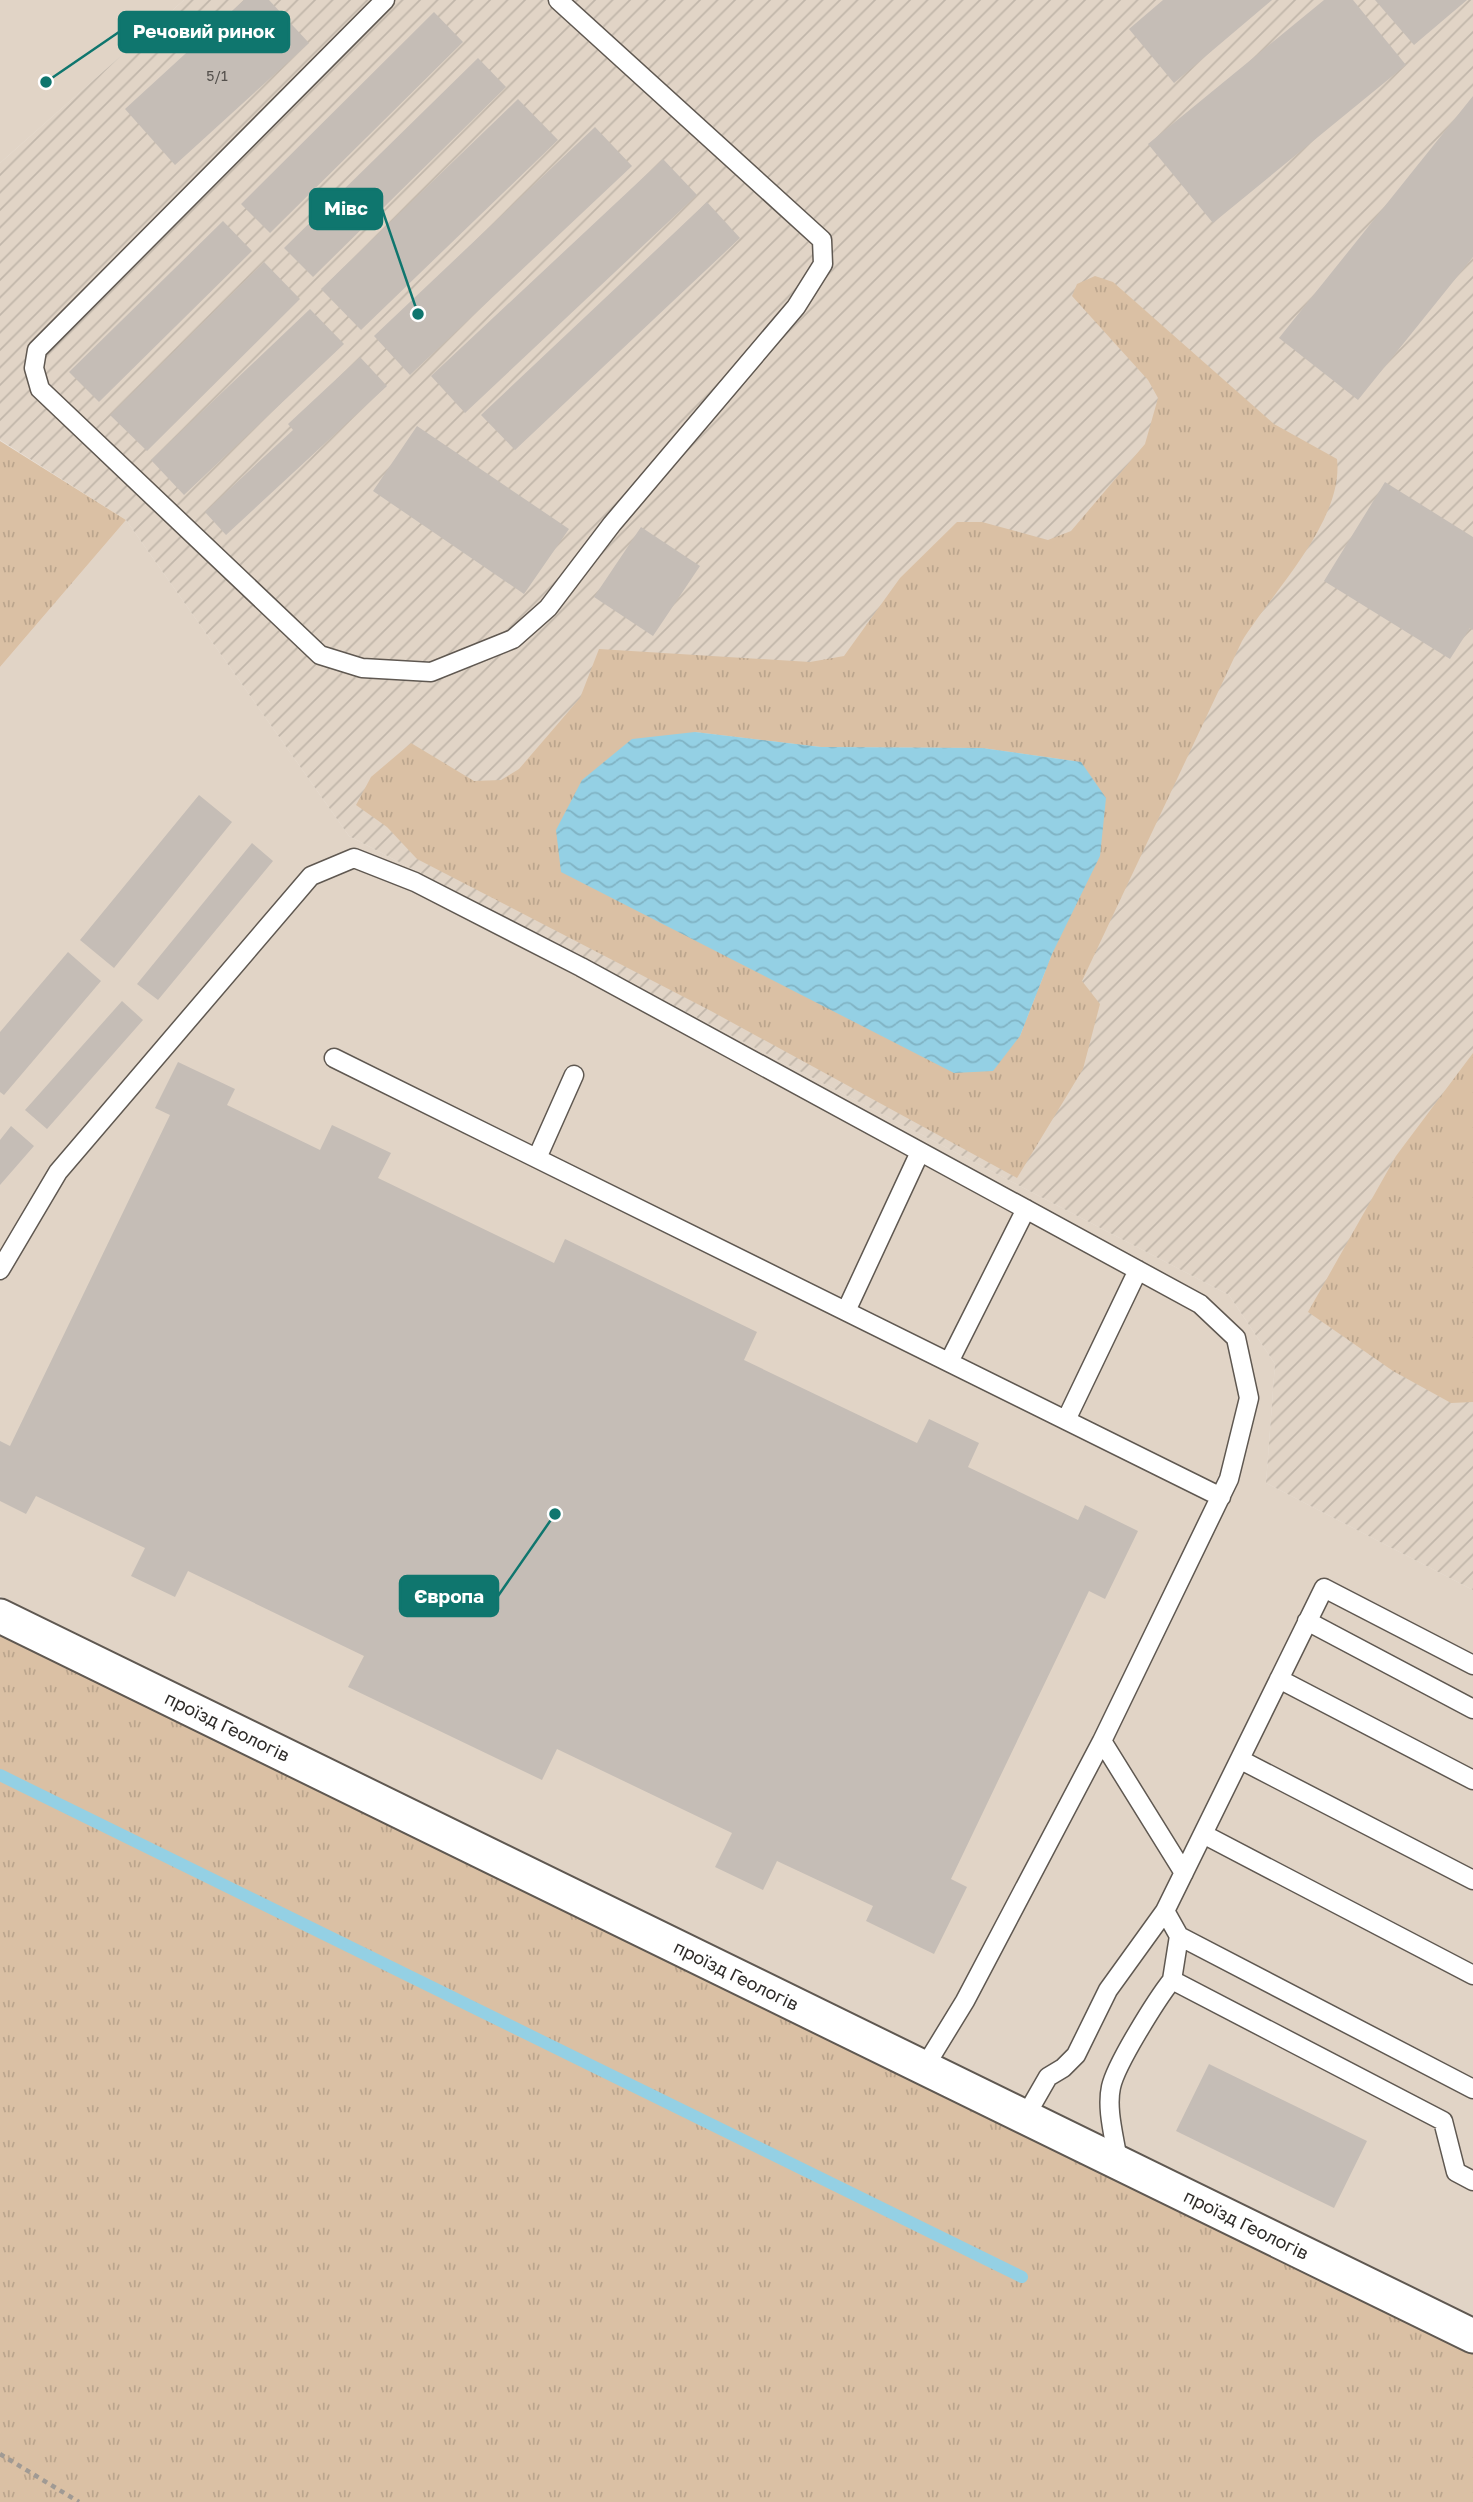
<svg xmlns="http://www.w3.org/2000/svg" width="1473" height="2502" font-family="'Golos Text',sans-serif">
<style>
.built{fill:#e1d4c6}
.industrial{fill:url(#industrial-furrows)}
.grass{fill:url(#grass-tufts);fill-rule:evenodd}
.water{fill:url(#water-waves)}
.lines{fill:none;stroke-linecap:round;stroke-linejoin:round}
.stream{stroke:#94d0e4;stroke-width:12}
.building{fill:#c5bdb6}
.service-casing{stroke:#5f5851;stroke-width:21}
.minor-casing{stroke:#5f5851;stroke-width:37}
.path{stroke:#a09a94;stroke-width:4.5;stroke-dasharray:5 5;stroke-linecap:butt}
.service{stroke:#fff;stroke-width:18}
.minor{stroke:#fff;stroke-width:33}
.labels{text-anchor:middle;stroke-width:6;stroke-linejoin:round;paint-order:stroke}
.number-label{font-size:14px;fill:#54504c}
.street-label{font-size:18px;fill:#2e2b28;stroke:#fff}
.leader{fill:none;stroke:#0f766e;stroke-width:2.5}
.callout-dot{fill:#0f766e;stroke:#fff;stroke-width:2.5}
.callout{fill:#0f766e;stroke:#0f766e;stroke-width:2.5}
.callout-label{font-size:19px;text-anchor:middle;font-weight:bold;fill:#fff}
</style>
<defs>
<pattern id="industrial-furrows" width="10" height="10" patternUnits="userSpaceOnUse" patternTransform="scale(1.75)"><rect width="10" height="10" fill="#e1d4c6"/><path d="M-1 1l2-2M0 10L10 0M9 11l2-2" fill="none" stroke="#c1b6aa"/></pattern>
<pattern id="grass-tufts" width="24" height="20" patternUnits="userSpaceOnUse" patternTransform="scale(1.75)"><rect width="24" height="20" fill="#dac0a4"/><path d="M3 7l-1-3M5 7V3M7 7l1-3M15 17l-1-3M17 17v-4M19 17l1-3" fill="none" stroke="#bba58d"/></pattern>
<pattern id="water-waves" width="16" height="10" patternUnits="userSpaceOnUse" patternTransform="scale(1.75)"><rect width="16" height="10" fill="#94d0e4"/><path d="M0 5q4-4 8 0t8 0" fill="none" stroke="#80b3c4"/></pattern>
</defs>
<rect width="100%" height="100%" fill="#e9e1d9"/>
<path class="built" d="M0,0h184l-184,163z
M126,520l223,316 880,459 46,69 -9,119 207,107v726l-1473,-720v-929z"/>
<path class="industrial" d="M184,0h1289v1590l-207,-107 9,-119 -46,-69 -880,-459 -223,-316 -126,-80v-277z"/>
<path class="grass" d="M1095,276l18,6 161,142 63,35c7,62 -64,132 -95,182l-160,340 18,23 -17,65 -66,109 -306,-167 -294,-152 -30,-32 -31,-22 15,-28 40,-34 63,38 27,-1 18,-11 61,-71 19,-49 211,13 34,-6 56,-78 57,-56h25l66,18 23,-9 74,-87 13,-46 -10,-18 -76,-84 5,-12zM695,732l126,15 161,1 99,14 -29,192 -32,82z
M0,441l126,79 -126,147z
M1473,1053v349l-22,1 -58,-32 -85,-59 88,-156z
M0,1630l1473,721v151h-1473z"/>
<path class="water" d="M695,732l126,15 161,1 99,14 25,36 -6,58 -48,98 -32,82 -27,35 -39,2 -393,-201 -5,-42 26,-50 50,-41z"/>
<g class="lines">
<path class="stream" d="M0,1775l1022,502"/>
</g>
<path class="building" d="M244,0h25l40,43 -134,122 -50,-56z
M1163,0h109l-98,83 -45,-54z
M1324,0h29l53,65 -193,158 -65,-79z
M1375,0h92l-53,45z
M434,12l29,30 -193,191 -29,-29z
M478,58l28,29 -193,190 -29,-29z
M1473,96v161l-115,143 -79,-62z
M518,99l40,41 -197,190 -40,-41z
M595,127l37,39 -222,209 -36,-39z
M663,159l34,36 -232,218 -34,-37z
M707,202l33,36 -225,212 -34,-35z
M223,221l29,30 -153,151 -30,-30z
M264,262l36,37 -153,152 -37,-36z
M310,309l34,35 -160,151 -33,-35z
M360,357l27,29 -161,149 -21,-23 88,-82 -5,-6z
M417,426l152,103 -45,65 -151,-103z
M1385,482l88,55v93l-3,-2 -20,31 -126,-78z
M641,527l59,39 -47,70 -59,-39z
M199,795l33,27 -118,146 -34,-28z
M252,843l21,18 -115,139 -21,-16z
M68,952l33,29 -97,114 -4,-3v-60z
M122,1001l21,19 -96,109 -22,-19z
M178,1062l57,27 -8,16 93,45 12,-25 59,28 -13,25 176,85 11,-24 192,93 -13,28 173,83 12,-24 50,24 -11,24 110,53 7,-15 53,26 -33,68 -16,-8 -138,288 16,8 -33,67 -68,-33 7,-15 -96,-45 -14,29 -48,-23 17,-34 -175,-84 -15,31 -194,-93 16,-31 -176,-85 -13,26 -44,-21 14,-28 -109,-52 -10,18 -26,-13v-60l10,5 160,-331 -15,-7z
M11,1126l23,20 -34,39v-45z
M1209,2064l158,77 -33,67 -158,-77z"/>
<g class="lines">
<defs>
<path id="service" d="M385,0l-348,350 -3,18 6,21 280,266 42,13 69,4 82,-33 35,-31 64,-84 184,-217 27,-43 -1,-24 -264,-240
M334,1058l887,439
M537,1158l37,-83
M0,1270l58,-98 253,-296 43,-18 61,24 166,85 619,337 36,34 13,60 -20,81 -127,262
M846,1311l74,-159
M949,1362l77,-153
M1066,1420l72,-150
M1307,1621l166,88
M1279,1679l194,101
M1241,1760l232,120
M1203,1834l270,141
M1165,1911l14,25 294,153
M1172,1980l7,-44
M924,2068l41,-67 137,-260 82,132
M1025,2117l23,-40 15,-9 13,-13 32,-65 57,-79 159,-323 149,77
M1118,2162c-3,-23 -12,-52 -7,-75 5,-23 46,-88 61,-107l271,141 13,51 17,9"/>
<path id="minor" d="M0,1616l1473,720"/>
</defs>
<use href="#service" class="service-casing"/>
<use href="#minor" class="minor-casing"/>
<path class="path" d="M0,2454l79,48"/>
<use href="#service" class="service"/>
<use href="#minor" class="minor"/>
</g>
<g class="labels">
<g class="number-label">
<text x="217" y="81">5/1</text>
</g>
<g class="street-label">
<text transform="translate(227 1727) rotate(26)" y="6">проїзд Геологів</text>
<text transform="translate(736 1976) rotate(26)" y="6">проїзд Геологів</text>
<text transform="translate(1246 2225) rotate(26)" y="6">проїзд Геологів</text>
</g>
</g>
<path class="leader" d="M46 82L119 32M418 314L382 209M555 1514L498 1596"/>
<g class="callout-dot">
<circle cx="46" cy="82" r="7"/>
<circle cx="418" cy="314" r="7"/>
<circle cx="555" cy="1514" r="7"/>
</g>
<g class="callout">
<rect x="119" y="12" width="170" height="40" rx="7"/>
<rect x="310" y="189" width="72" height="40" rx="7"/>
<rect x="400" y="1576" width="98" height="40" rx="7"/>
</g>
<g class="callout-label">
<text x="204" y="38">Речовий ринок</text>
<text x="346" y="215">Мівс</text>
<text x="449" y="1603">Європа</text>
</g>
</svg>
